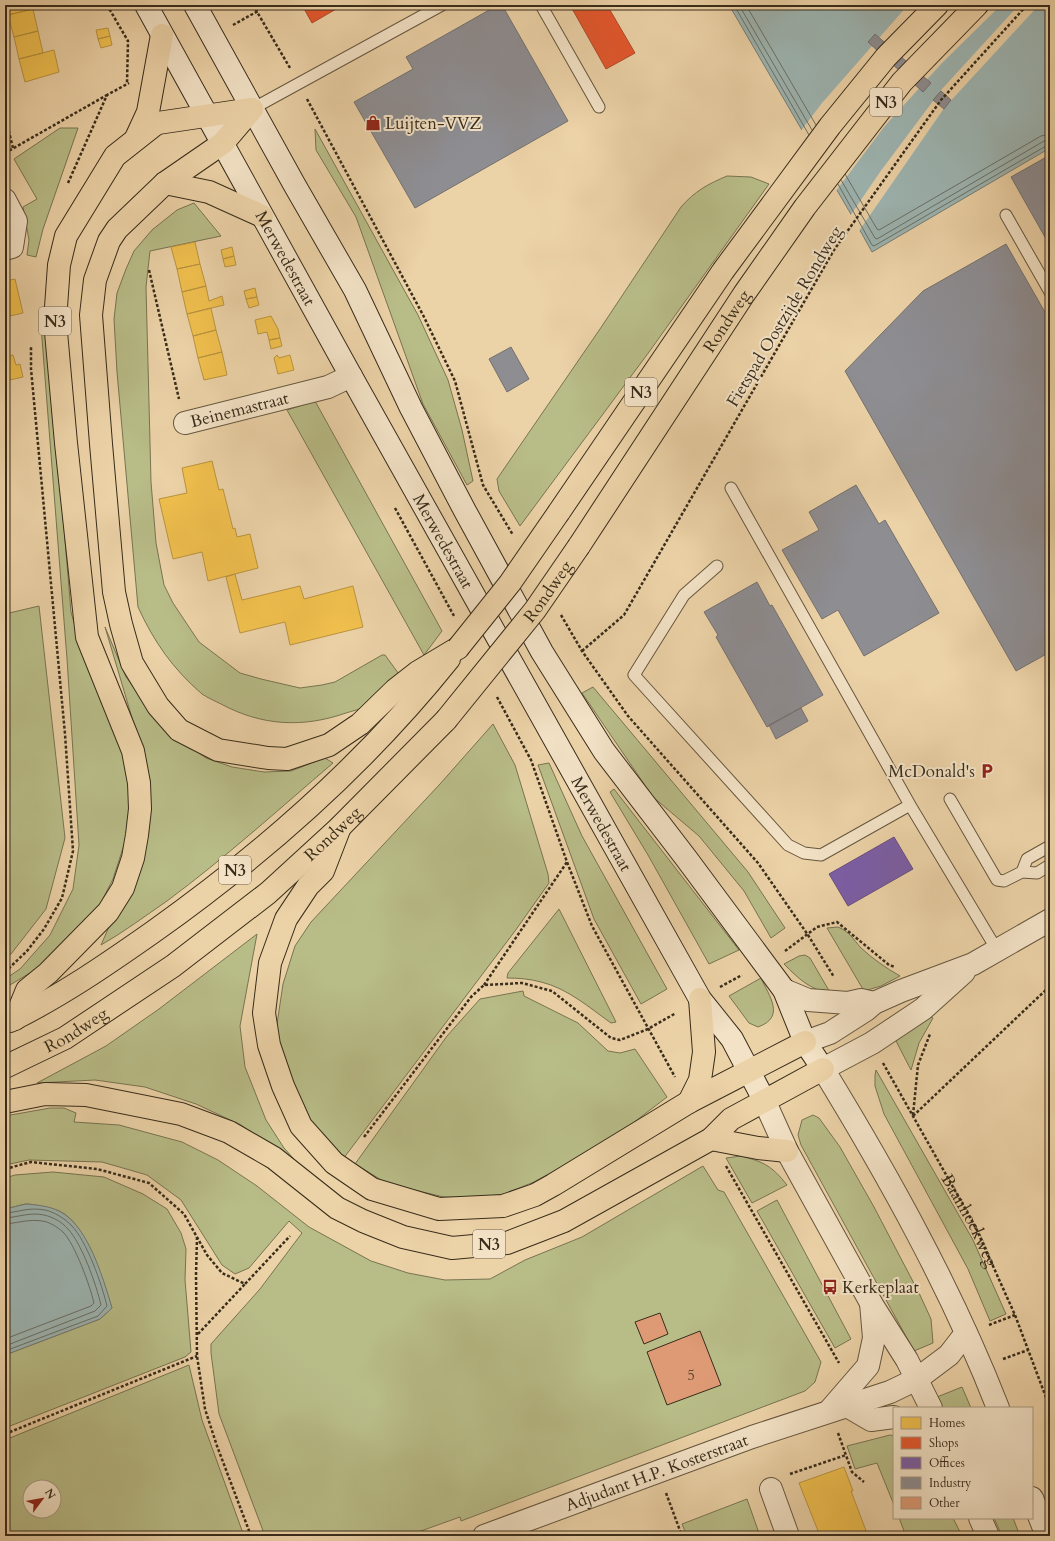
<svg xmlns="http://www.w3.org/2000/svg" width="1055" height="1541" font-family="Cardo,serif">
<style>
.green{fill:#b8bc87;stroke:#787451;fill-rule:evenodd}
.water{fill:#9db5b2;stroke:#757e76}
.pier{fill:#ecd2a7}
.homes{fill:#f2c14e;stroke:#ba943f}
.shops{fill:#e4572e;stroke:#b04a28}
.offices{fill:#7b5ea7;stroke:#674f7d}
.industry{fill:#8d8d92;stroke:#74706e}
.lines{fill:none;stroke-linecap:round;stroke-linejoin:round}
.shore{stroke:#6a7066;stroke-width:1}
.building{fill:#dd9a74;stroke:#382c1b}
.service-casing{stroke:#65563e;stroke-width:13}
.minor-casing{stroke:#65563e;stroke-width:24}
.tertiary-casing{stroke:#65563e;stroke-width:24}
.secondary-casing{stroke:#382c1b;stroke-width:24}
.primary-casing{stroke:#382c1b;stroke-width:24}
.path{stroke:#382c1b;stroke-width:2.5;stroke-dasharray:3 2;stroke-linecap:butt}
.service{stroke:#f3e2c6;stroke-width:11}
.minor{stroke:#f3e2c6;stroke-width:22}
.tertiary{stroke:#f3e2c6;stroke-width:22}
.secondary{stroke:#f3e2c6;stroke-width:22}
.primary{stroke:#ecd2a7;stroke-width:22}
.primary-bridge-casing{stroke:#382c1b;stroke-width:24;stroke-linecap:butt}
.primary-bridge{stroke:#ecd2a7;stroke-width:22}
.labels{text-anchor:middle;stroke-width:4;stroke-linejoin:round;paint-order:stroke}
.number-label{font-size:15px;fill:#614831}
.shield{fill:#f3e2c6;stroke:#70634e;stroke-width:1}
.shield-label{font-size:16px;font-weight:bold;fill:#382c1b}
.poi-label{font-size:17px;fill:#382c1b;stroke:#f3e2c6;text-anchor:start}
.street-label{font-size:17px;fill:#382c1b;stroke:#f3e2c6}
</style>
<rect width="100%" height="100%" fill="#ecd2a7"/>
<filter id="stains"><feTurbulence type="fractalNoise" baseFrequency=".005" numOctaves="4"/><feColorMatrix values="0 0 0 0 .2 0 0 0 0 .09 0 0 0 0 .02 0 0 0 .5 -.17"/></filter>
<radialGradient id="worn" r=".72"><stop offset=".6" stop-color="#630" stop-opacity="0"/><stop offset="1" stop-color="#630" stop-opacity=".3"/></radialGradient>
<path class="green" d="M60,128h18l-35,101 -7,28 -9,-2 2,-15 -6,-33 14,-8 -23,-40z
M315,129l103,186 30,65 14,50 11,51 -6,4 -44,-81 -67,-187 -40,-67z
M727,176l24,1 18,7 -120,168 -129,174 -21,-35 -2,-12 103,-150 81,-122c14,-16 27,-23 46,-31z
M194,203l27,33 -71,15 -4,36 5,195 5,61 8,42 9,18 26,39 41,31 21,6 39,9 22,-3 13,-3 47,-27h3l19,26c-13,8 -26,19 -40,26 -6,3 -12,4 -18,6 -43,15 -84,13 -125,-9 -6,-3 -13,-6 -19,-10 -29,-25 -48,-52 -64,-87l-21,-235 -3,-53 3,-26 9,-24 8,-18 18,-21 25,-20z
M47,324l24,288 14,49 42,103 5,56 -19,59 -17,33 -48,50 -43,26v-9l15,-10 30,-34 23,-46 6,-44 -12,-186 -26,-333z
M315,401l127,230 -18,24 -137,-245z
M39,606l26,232 -19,71 -35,45 -6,4v-344z
M105,627l21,50 32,42 22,21 26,18 26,9 32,5 27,-1 34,-13 8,5c-55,47 -108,95 -166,138 -22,15 -43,31 -66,44l7,-16 17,-25 19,-146z
M593,687l155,185 37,56 -14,10 -27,-47 -45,-55 -46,-39 -71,-104z
M493,724l22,41 33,109 1,9 -34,48 -175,232 -30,-37 -32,-76 -1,-26 6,-40 12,-38 16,-24 129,-138z
M549,763l33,73 85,153 -26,15 -47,-85 -56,-154z
M614,789l125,161 -30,14 -61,-109 -38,-63z
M559,909l57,113 -5,1c-21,-15 -44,-35 -70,-41 -11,-3 -22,-4 -34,-4l1,-5z
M838,927c12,5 15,12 23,21 12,11 25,20 39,28l-19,10 -17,5 -37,-63z
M257,934l-17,92 5,41 21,53 18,28 19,21 -62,-44 -45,-21 -51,-17 -50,-7 -58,3 69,-37 53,-37z
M805,955l5,3 21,36c-23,-6 -31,-14 -47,-30l15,-8z
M761,978c8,18 25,39 -3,49l-9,-4 -20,-27z
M523,991l1,5 54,27 30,28 12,2 15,-4 32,48 -55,42 -78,43 -30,12 -28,4 -32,-1 -56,-13 -33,-20 92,-128 33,-37z
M930,1016l3,2 -14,25 -8,27 -15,-29 16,-14z
M876,1070l97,170 33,74 -16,7 -22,-52 -84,-155 -9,-28v-11z
M50,1108h14l12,5 -2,9 45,3 63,17 36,18 39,26 52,41 62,34 37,12 37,7 45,-1 35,-19 57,-23 121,-71 15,24 6,2 97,170 -6,20 -10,9 -344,130 -1,-4 -53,19h-142l-46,-122 -8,-61v-9l49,-55 42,-56 -13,-12 -40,47 -14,6 -13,-9 -41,-65 -34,-25 -45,-13 -73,-2 -24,5v-49z
M813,1115l6,3 21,29 34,60 45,86 12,26 2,24 -19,8 -113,-206 -3,-10 4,-15z
M741,1156c23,6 31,10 46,29l-35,18 -26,-45z
M53,1172l51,5 39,17 24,15 14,24 5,16 -1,31 6,72 -6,5 -180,71v-73l95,-36 12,-11c-8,-26 -26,-86 -53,-97 -7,-3 -26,-7 -33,-7 -7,1 -14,4 -21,5v-31l10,-3z
M777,1200l74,139 -16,9 -78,-137z
M189,1365l13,55 42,116h-239v-96zM30,1487h24v24h-24z
M962,1387l9,21h-29l-5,-11z
M890,1435l4,1v69l-17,-42 -22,6 -8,-23z
M747,1499l13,37h-73l-5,-12z
M899,1518h54l9,18h-56z
M994,1518h19l7,18h-18z"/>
<path class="water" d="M729,5h321v143l-178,104 -20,-36z
M26,1204c11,1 23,2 33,7 29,14 44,67 53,97l-12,11 -95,36v-146z"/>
<path class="pier" d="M908,5h93l-59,58 -58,64 -48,64 -36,-59 22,-29z
M1019,5h20l-94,102 -86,124 -9,-15 30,-44 62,-83z"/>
<path class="homes" d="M6,5h26l1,4 -25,6z
M33,9l5,22 -24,6 -6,-22z
M108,28l2,8 -12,3 -2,-9z
M38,31l5,22 -24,6 -5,-22z
M110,36l2,9 -11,3 -3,-9z
M54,50l5,22 -34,10 -6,-23z
M195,242l5,22 -23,5 -6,-22z
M232,247l2,9 -11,3 -2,-9z
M234,256l2,9 -11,2 -2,-8z
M200,264l6,22 -24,6 -5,-23z
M15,279l8,34 -18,4v-36z
M206,286l3,15 13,-5 2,9 -37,9 -5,-22z
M255,288l2,9 -11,2 -2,-8z
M257,297l2,8 -10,3 -3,-9z
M211,308l5,22 -23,6 -6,-22z
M271,316l7,13 2,9 -11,2 -2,-8 -9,2 -3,-14z
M216,330l6,22 -24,6 -5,-22z
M280,338l2,8 -11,3 -2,-9z
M222,352l5,23 -23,5 -6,-22z
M13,355l3,10 4,-1 3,13 -18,4v-24z
M277,355l2,3 11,-3 4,15 -16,4 -4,-16z
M5,431l4,18 -4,1z
M212,461l7,29 4,-1 10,40 2,-1 2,9 13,-3 8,34 -50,13 -6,-29 -29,7 -14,-60 28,-6 -5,-25z
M235,574l7,26 58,-14 4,13 49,-13 10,41 -73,18 -5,-23 -45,11 -14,-56z
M844,1467l9,24h-2l17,45h-48l-21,-53z"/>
<path class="shops" d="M302,5h41l-31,18z
M570,5h37l28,48 -29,16z"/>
<path class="offices" d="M894,837l19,32 -65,37 -19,-32z"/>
<path class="industry" d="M498,5h4l66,116 -153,87 -61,-106 59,-33 -7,-12z
M875,34l56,49 -8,9 -55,-50z
M941,91l10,9 -7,9 -11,-9z
M1050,155v91l-39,-69z
M1006,244l44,77v331l-34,19 -171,-300 78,-80z
M511,347l18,32 -22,13 -18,-33z
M856,485l23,39 6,-4 54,93 -75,43 -26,-46 -16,9 -40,-69 37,-20 -10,-18z
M757,582l13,24 2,-1 51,90 -56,32 -51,-90 2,-2 -14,-23z
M801,708l7,13 -32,18 -7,-14z"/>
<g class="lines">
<path class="shore" d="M734,5l75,130
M739,5l73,125
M746,5l70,120
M845,174l32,55 2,1 162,-94 9,-2
M841,180l34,58 2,1 167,-98 6,-1
M838,184l34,61 2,1 172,-100 4,-1
M5,1213c15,-1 23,-6 40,-3 9,2 19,8 26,15 16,16 31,60 36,81l-9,10 -93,35
M5,1218c14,-1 25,-6 39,-3 9,2 18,7 24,14 14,15 28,55 33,76l-6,6 -90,35
M5,1224c13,-1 23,-5 37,-3 8,1 15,6 21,11 12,12 27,54 31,71l-3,3 -86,33"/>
</g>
<path class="building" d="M660,1313l8,21 -24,10 -9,-22z
M700,1331l21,54 -54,20 -20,-53z
M26,1531l2,5h-9l-1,-2z"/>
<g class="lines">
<defs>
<path id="service" d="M541,5l58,102
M252,109l190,-104
M1006,215l44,77
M731,488l179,317
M717,566l-33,29 -50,80 154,170 16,8 17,2 89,-50 87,145
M950,799l47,81 7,1 18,-9 15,1 13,-8
M1022,872l5,-13 23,-13"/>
<g id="minor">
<path d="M5,200l11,21 -4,26 -7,2"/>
<path id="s2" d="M185,423l143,-36 23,-11"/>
<path d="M784,990l24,10 40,3 13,-3 13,3"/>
<path d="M805,1042l25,-9 36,-23 8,-7 27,-12 72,-27 77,-44"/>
<path d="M823,1069l49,-26 51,-34 41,-37"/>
<path d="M847,1406l24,14 23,-3"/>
<path d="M830,1410l38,-44 6,-28 -3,-35"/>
<path d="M771,1489l17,47"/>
<path id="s3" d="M484,1536l268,-99 138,-45 27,-13 32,-24 17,-22"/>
</g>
<path id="tertiary" d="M823,1069c66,108 129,221 175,339
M764,1100l23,51 84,152 36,57 24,48
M1032,1498l15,38
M980,1518l8,18"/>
<g id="secondary">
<path id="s4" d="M146,5l205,371 349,623 32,40 32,61"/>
<path d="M195,5l99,179 61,106 56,118 54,103 77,141 62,99 82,107 98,132 21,52 18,27"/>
</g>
<g id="primary">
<path d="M252,109l-29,34 -58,40 -48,46 -8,12 -14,39 -4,35 10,129 13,148 7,32 11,39 26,43 21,24 39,20 50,8 19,1 42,-14 31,-21 35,-34 23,-18 40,-24"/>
<path d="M136,138l12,-26 14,-77"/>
<path d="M165,183l44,9 53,24"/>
<path d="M559,512l164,-241 107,-145 56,-69 51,-52"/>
<path id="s5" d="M579,546l165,-252 61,-87 97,-125 75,-77"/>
<path d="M340,827l-17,44 -15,15 -22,33 -16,44 -6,50 5,32 14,41 18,40 33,37 38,26 67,20 64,-3 32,-11 18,-10 136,-83 116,-60"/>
<path d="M15,1019l12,-29 21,-17 60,-61 15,-24 10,-30 4,-23 3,-26 -1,-26 -6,-32 -46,-114 -21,-194 -11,-122 4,-56 7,-29 49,-80 38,-30 5,-3 94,-14"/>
<path d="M10,1021c51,-25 96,-56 143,-89 110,-78 212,-168 296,-273"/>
<path id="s6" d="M5,1067l60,-29 108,-72 95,-73 72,-66 106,-107"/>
<path d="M5,1102l40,-8 41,1 95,19 48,18 45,26 63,50 26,13 40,16 49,11 55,-5 57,-22 147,-82 20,-20 92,-50"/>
<path d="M689,1102l11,-22 4,-28 -4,-53"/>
<path d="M711,1139l47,9 29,3"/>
</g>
</defs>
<use href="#service" class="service-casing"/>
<use href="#minor" class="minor-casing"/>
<use href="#tertiary" class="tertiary-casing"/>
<use href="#secondary" class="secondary-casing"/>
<use href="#primary" class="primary-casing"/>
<g class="path">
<path d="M107,5l21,36 -1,42"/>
<path d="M253,5l37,63"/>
<path d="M233,25l25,-14"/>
<path d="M307,99l116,216 32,66 28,104 30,50"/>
<path d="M5,116l8,32"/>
<path d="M5,153l102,-58"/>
<path d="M68,183l39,-88 22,-12"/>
<path d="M149,270l30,129"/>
<path d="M395,508l59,108"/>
<path d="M561,615l21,36 46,65 130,147 50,72 26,42"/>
<path d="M582,651l42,-36 210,-365 107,-150 86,-95"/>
<path d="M497,697l34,63 36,102 25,64 83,151"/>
<path d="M785,951l32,-24 20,-5 52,43 6,2"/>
<path d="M5,972l22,-21 17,-22 18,-31 11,-47 -8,-117 -34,-365v-22"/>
<path d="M484,985l83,-123"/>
<path d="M720,987l22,-12"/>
<path id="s1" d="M883,1063l92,163 40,89 35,93"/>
<path d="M913,1115l5,-50 12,-31"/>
<path d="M913,1116l137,-130"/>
<path d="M364,1137l107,-140 13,-12 38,-2 30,8 59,47 9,2 28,-11 28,-16"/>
<path d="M726,1166l113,197"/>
<path d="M5,1169l26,-7 66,7 52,14 35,31 23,41 15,18 23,11 45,-48"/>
<path d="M197,1237l-1,38 1,81 8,53 12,37 34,90"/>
<path d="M989,1325l26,-10"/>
<path d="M198,1334l47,-50"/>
<path d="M1003,1359l25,-9"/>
<path d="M838,1433l14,39 12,10"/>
<path d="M5,1434l192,-78"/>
<path d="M790,1474l56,-19"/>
<path d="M666,1493l16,43"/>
</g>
<use href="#service" class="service"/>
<use href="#minor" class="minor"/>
<use href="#tertiary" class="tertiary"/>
<use href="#secondary" class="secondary"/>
<use href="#primary" class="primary"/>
<defs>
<g id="primary-bridge">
<path d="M458,648l52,-65 49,-71"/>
<path id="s7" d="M446,720l89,-110 44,-64"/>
</g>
</defs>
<use href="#primary-bridge" class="primary-bridge-casing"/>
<use href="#primary-bridge" class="primary-bridge"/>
</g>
<defs>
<symbol id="shop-bare" viewBox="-9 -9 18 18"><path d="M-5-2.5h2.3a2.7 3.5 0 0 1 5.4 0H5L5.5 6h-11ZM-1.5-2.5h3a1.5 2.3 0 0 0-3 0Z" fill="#8f2418" stroke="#f3e2c6" stroke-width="2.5" paint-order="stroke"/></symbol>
<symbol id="parking-bare" viewBox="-9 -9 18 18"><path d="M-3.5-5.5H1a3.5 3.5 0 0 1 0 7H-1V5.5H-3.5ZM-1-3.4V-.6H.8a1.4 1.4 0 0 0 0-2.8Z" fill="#8f2418" stroke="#f3e2c6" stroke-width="2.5" paint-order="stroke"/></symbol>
<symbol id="bus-bare" viewBox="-9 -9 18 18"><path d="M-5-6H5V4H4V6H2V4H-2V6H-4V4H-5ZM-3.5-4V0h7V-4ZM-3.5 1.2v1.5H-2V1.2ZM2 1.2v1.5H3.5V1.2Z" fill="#8f2418" stroke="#f3e2c6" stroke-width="2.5" paint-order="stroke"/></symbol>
</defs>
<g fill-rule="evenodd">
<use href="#shop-bare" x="362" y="112" width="22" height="22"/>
<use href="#parking-bare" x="976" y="760" width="22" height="22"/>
<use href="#bus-bare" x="819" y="1276" width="22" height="22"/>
</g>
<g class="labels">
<g class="number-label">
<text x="691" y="1380">5</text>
</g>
<g class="shield">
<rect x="870" y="88" width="32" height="28" rx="3"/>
<rect x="39" y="307" width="32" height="28" rx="3"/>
<rect x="625" y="378" width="32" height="28" rx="3"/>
<rect x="219" y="856" width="32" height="28" rx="3"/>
<rect x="473" y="1230" width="32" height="28" rx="3"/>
</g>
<g class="shield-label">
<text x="886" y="108">N3</text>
<text x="55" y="327">N3</text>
<text x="641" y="398">N3</text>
<text x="235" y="876">N3</text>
<text x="489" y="1250">N3</text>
</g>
<g class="poi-label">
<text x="385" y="129">Luijten-VVZ</text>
<text x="975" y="777" text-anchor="end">McDonald's</text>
<text x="842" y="1293">Kerkeplaat</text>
</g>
<g class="street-label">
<text dy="6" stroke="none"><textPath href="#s4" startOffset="289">Merwedestraat</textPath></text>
<text transform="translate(784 316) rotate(-59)" y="6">Fietspad Oostzijde Rondweg</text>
<text dy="6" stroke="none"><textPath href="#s5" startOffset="269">Rondweg</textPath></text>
<text dy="6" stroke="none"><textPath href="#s2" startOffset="56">Beinemastraat</textPath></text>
<text dy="6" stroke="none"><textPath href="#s4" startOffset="613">Merwedestraat</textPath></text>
<text dy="6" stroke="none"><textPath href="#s7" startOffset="164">Rondweg</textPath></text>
<text dy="6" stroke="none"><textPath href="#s4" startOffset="937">Merwedestraat</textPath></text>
<text dy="6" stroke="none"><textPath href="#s6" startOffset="404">Rondweg</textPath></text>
<text dy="6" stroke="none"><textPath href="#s6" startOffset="80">Rondweg</textPath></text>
<text dy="6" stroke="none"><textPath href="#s1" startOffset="180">Baanhoekweg</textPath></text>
<text dy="6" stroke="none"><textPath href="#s3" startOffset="184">Adjudant H.P. Kosterstraat</textPath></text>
</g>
</g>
<rect width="1055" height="1541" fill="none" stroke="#ecd2a7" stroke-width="20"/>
<rect x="6" y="6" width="1043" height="1529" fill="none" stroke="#382c1b" stroke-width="2"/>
<rect x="10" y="10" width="1035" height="1521" fill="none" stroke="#382c1b"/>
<rect x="893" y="1407" width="140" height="112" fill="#f3e2c6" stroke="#a89982"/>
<rect x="901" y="1417" width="20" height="12" fill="#f2c14e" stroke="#a89982"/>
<text x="929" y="1427" font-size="12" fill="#382c1b">Homes</text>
<rect x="901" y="1437" width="20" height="12" fill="#e4572e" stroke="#a89982"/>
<text x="929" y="1447" font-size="12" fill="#382c1b">Shops</text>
<rect x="901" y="1457" width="20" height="12" fill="#7b5ea7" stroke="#a89982"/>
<text x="929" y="1467" font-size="12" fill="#382c1b">Offices</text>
<rect x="901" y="1477" width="20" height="12" fill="#8d8d92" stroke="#a89982"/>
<text x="929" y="1487" font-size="12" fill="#382c1b">Industry</text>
<rect x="901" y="1497" width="20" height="12" fill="#dd9a74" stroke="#a89982"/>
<text x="929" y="1507" font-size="12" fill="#382c1b">Other</text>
<g transform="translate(42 1499) rotate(58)"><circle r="19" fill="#f3e2c6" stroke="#a89982"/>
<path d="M0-3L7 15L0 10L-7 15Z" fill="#8f2418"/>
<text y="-6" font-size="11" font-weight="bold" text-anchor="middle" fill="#382c1b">N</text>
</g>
<rect width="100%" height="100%" filter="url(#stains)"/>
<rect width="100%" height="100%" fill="url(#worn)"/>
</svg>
